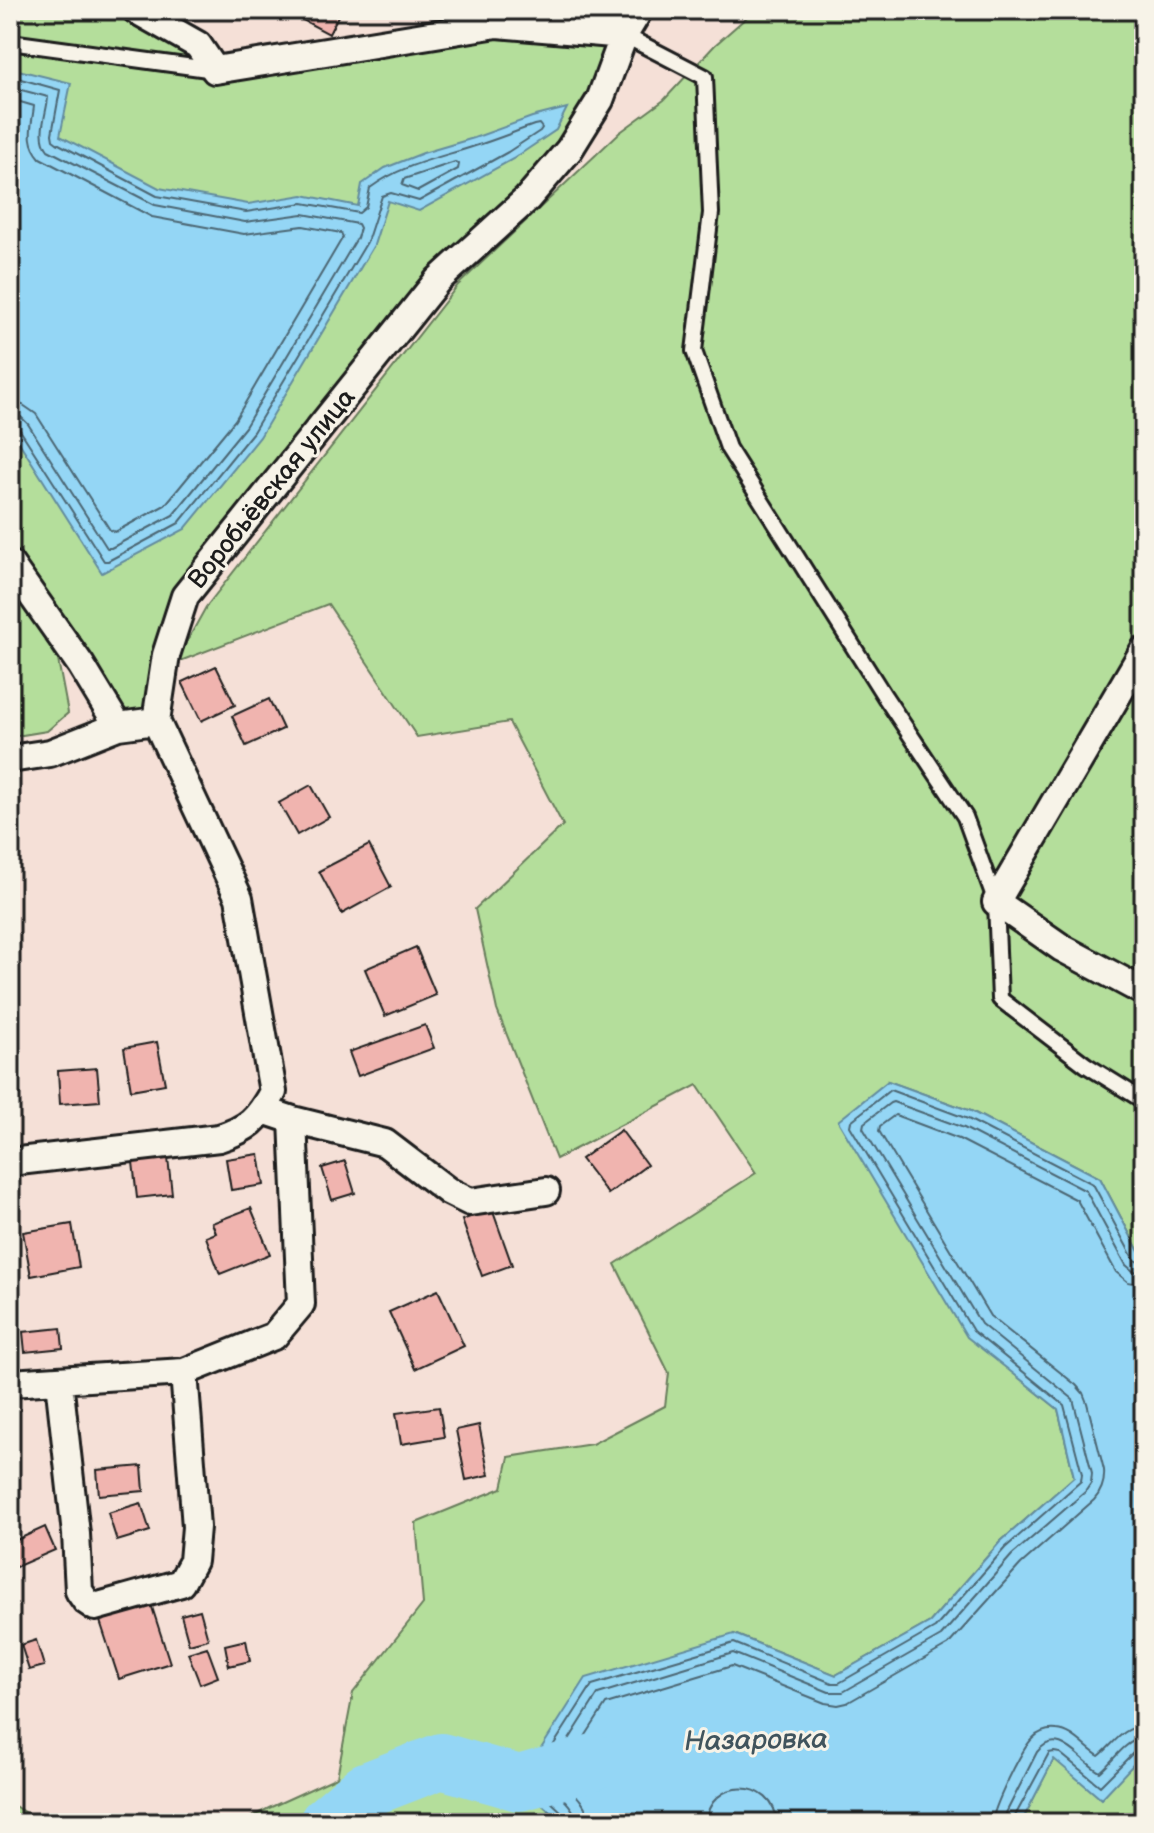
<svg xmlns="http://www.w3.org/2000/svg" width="1154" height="1833" font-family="'Balsamiq Sans',sans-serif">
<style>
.green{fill:#b4de9b;stroke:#687d5c;stroke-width:2}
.water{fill:#94d6f5;stroke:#648c9e;stroke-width:2}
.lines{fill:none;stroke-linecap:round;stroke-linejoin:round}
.shore{stroke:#4c6673;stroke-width:2}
.river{stroke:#94d6f5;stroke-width:56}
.building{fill:#f0b4af;stroke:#1c1c1c;stroke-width:2}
.lane-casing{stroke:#1c1c1c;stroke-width:20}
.street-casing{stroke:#1c1c1c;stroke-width:32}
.lane{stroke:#f7f3e8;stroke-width:14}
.street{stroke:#f7f3e8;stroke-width:26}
.labels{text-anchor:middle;stroke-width:6;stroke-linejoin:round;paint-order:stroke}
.street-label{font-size:26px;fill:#1c1c1c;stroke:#f7f3e8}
.water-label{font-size:28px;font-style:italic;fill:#40545d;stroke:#f7f3e8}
</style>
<rect width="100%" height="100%" fill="#f5e0d7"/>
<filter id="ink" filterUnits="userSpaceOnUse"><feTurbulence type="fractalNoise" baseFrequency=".0125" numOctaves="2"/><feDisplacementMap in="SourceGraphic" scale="16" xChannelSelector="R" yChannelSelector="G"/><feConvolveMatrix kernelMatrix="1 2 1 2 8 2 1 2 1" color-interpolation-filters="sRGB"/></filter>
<g filter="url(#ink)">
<path class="green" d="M10,10h126l80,60 281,-46 127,11 -24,65 -162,180 -253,316 -29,125 -38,5 -108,-162z
M755,10h389v1251l-44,-83 -129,-67 -83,-30 79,255 91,73 16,68 -74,65 -70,80 -94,53 -102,-41 -215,149 43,40h-322l29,-15 68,-31 16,-84 70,-89 -7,-81 86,-35 7,-31 83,-13 73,-38 4,-33 -54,-109 141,-91 -59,-88 -141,74 -59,-149 -22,-101 88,-84 -54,-103 -92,15 -89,-133 -153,59 31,-56 252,-322 161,-152 45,-33 51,-55z
M10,580l48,80 10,53 -21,18 -37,6z
M1144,1753v70h-123l33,-65 47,40z
M10,1803l31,20h-31z"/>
<path class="water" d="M10,68l61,15 -11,53 99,52 89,16 55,-9 55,11 4,-22 23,-16 38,-15 51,-15 58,-21 35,-9 -11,22 -43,29 -94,52 -31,-10 -14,44 -114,192 -75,92 -83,44 -92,-145z
M888,1081l83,30 129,67 44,83v492l-43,46 -47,-40 -33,64h-269l-7,-4 -102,4h-81l-43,-40 67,-105 148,-44 102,41 94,-53 70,-80 74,-65 -16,-68 -91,-72 -129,-216z"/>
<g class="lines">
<path class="shore" d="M10,76l50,14 -8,44 1,6 4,3 100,53 89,16 57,-9 56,10 7,-6 4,-19c31,-23 68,-30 105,-42 20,-6 39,-14 59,-21l5,-1 3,4 -2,3 -32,21 -89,49 -28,-8 -9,3 -15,46 -114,190 -74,91 -71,38h-4l-84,-131 -4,-4h-6
M10,87l38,10c-1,18 -12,37 0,53l107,55 90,17 58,-8 55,10 2,4 -3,10 -112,189 -72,88 -62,33h-4l-79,-124 -7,-7 -11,-2
M10,99l24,7c-2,20 -9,35 6,52l112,59 92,17 59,-8 38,7 2,4 -108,183 -70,85 -50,27 -5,-2 -74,-116 -13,-9 -13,-2
M455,162l4,2 -1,5 -40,22 -16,-6 2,-6z
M567,1823l-3,-9 -32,-30 -1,-4 61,-95 142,-42 98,40h7l96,-55 70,-80 76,-67 1,-7 -18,-69 -91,-74 -123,-205 1,-5 39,-31 78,29 125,65 40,74 5,4 6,1
M577,1823c-2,-18 -20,-29 -32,-41l-1,-3 54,-85 135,-41 96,39h14l98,-56 71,-81 73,-63 6,-9 1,-10 -19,-74 -92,-75 -118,-196 1,-5 26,-20 3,-1 71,26 122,63 40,74 7,6 11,2
M589,1823c-1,-20 -15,-30 -29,-43l-1,-3 47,-73 126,-38 93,37 13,2 9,-2 101,-58 73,-81 73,-64c8,-9 11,-18 10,-30l-17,-67 -4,-10 -7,-8 -86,-69 -111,-185 1,-5 15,-11 64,24 118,61 39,72 12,10 16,3
M706,1823c2,-46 69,-46 71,0
M992,1823c1,-15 30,-75 41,-85 6,-6 15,-9 24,-8 17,1 28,18 42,26 15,-12 23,-29 45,-30
M1004,1823l2,-10 31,-61c22,-27 43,9 63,20 14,-11 24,-32 44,-34
M1014,1823l1,-7 34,-63 5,-1 6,1 40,33 36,-36 8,-2"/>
<path class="river" d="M327,1823l39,-33 75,-29 78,22 75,-21"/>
</g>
<path class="building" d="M284,10h57l-12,24z
M216,666l19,39 -34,16 -19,-39z
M269,699l14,30 -37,17 -14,-30z
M311,785l18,32 -32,18 -18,-32z
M369,845l22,42 -49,27 -23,-43z
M416,947l20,48 -51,21 -20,-47z
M425,1025l9,23 -76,28 -9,-24z
M157,1042l8,42 -34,6 -7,-42z
M97,1068l3,33 -40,3 -2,-33z
M621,1130l26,35 -39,29 -27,-35z
M259,1154l5,31 -33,5 -5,-31z
M168,1158l4,36 -35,4 -4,-36z
M345,1161l10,32 -23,7 -10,-32z
M251,1208l19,46 -50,20 -14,-37 10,-4 -4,-10z
M492,1209l20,56 -30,11 -20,-56z
M72,1224l7,43 -48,9 -8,-44z
M438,1290l26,56 -49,23 -26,-57z
M61,1328l2,20 -38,4 -2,-20z
M439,1407l5,30 -43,7 -5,-31z
M479,1425l10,50 -23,5 -10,-50z
M142,1466l2,25 -45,4 -2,-25z
M141,1503l9,28 -33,10 -9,-28z
M45,1527l10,23 -44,19 -1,-26z
M151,1604l19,59 -51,16 -19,-58z
M200,1610l8,29 -19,5 -8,-29z
M36,1640l8,26 -15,4 -8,-25z
M246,1640l4,21 -21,5 -4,-21z
M207,1647l11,30 -18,7 -12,-31z"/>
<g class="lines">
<defs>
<path id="lane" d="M624,35l81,42 6,136 -17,138 34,97 157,249 80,120 31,85 4,97 86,66 58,36
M10,42l205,28"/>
<path id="street" d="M136,10l62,35 17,25 282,-46 127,11
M10,564l71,101 37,61 38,-5
M1144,650l-148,252 66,46 82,44
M10,759l40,-6 68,-27
M293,1120l92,23 63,48 22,11 76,-11
M10,1162l209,-24c29,-9 39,-18 54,-46l-34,-194 -83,-177 10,-66 19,-59 253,-316 89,-81 42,-49 31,-50 24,-65 15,-25
M59,1381l17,153 3,57 7,10 9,6 86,-24 12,-22 3,-34 -12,-155
M10,1383l174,-11 90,-36 27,-32 -8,-184 -30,-10"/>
</defs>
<use href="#lane" class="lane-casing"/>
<use href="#street" class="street-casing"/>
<use href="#lane" class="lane"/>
<use href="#street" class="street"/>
</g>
</g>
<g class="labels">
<g class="street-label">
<text transform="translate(271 488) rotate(-51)" y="9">Воробьёвская улица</text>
</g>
<g class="water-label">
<text transform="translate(756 1739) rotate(-1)" y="10">Назаровка</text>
</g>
</g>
<rect width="1154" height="1833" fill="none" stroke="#f7f3e8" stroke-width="40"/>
<rect x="20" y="20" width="1114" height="1793" fill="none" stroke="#1c1c1c" stroke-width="3" filter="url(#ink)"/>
</svg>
